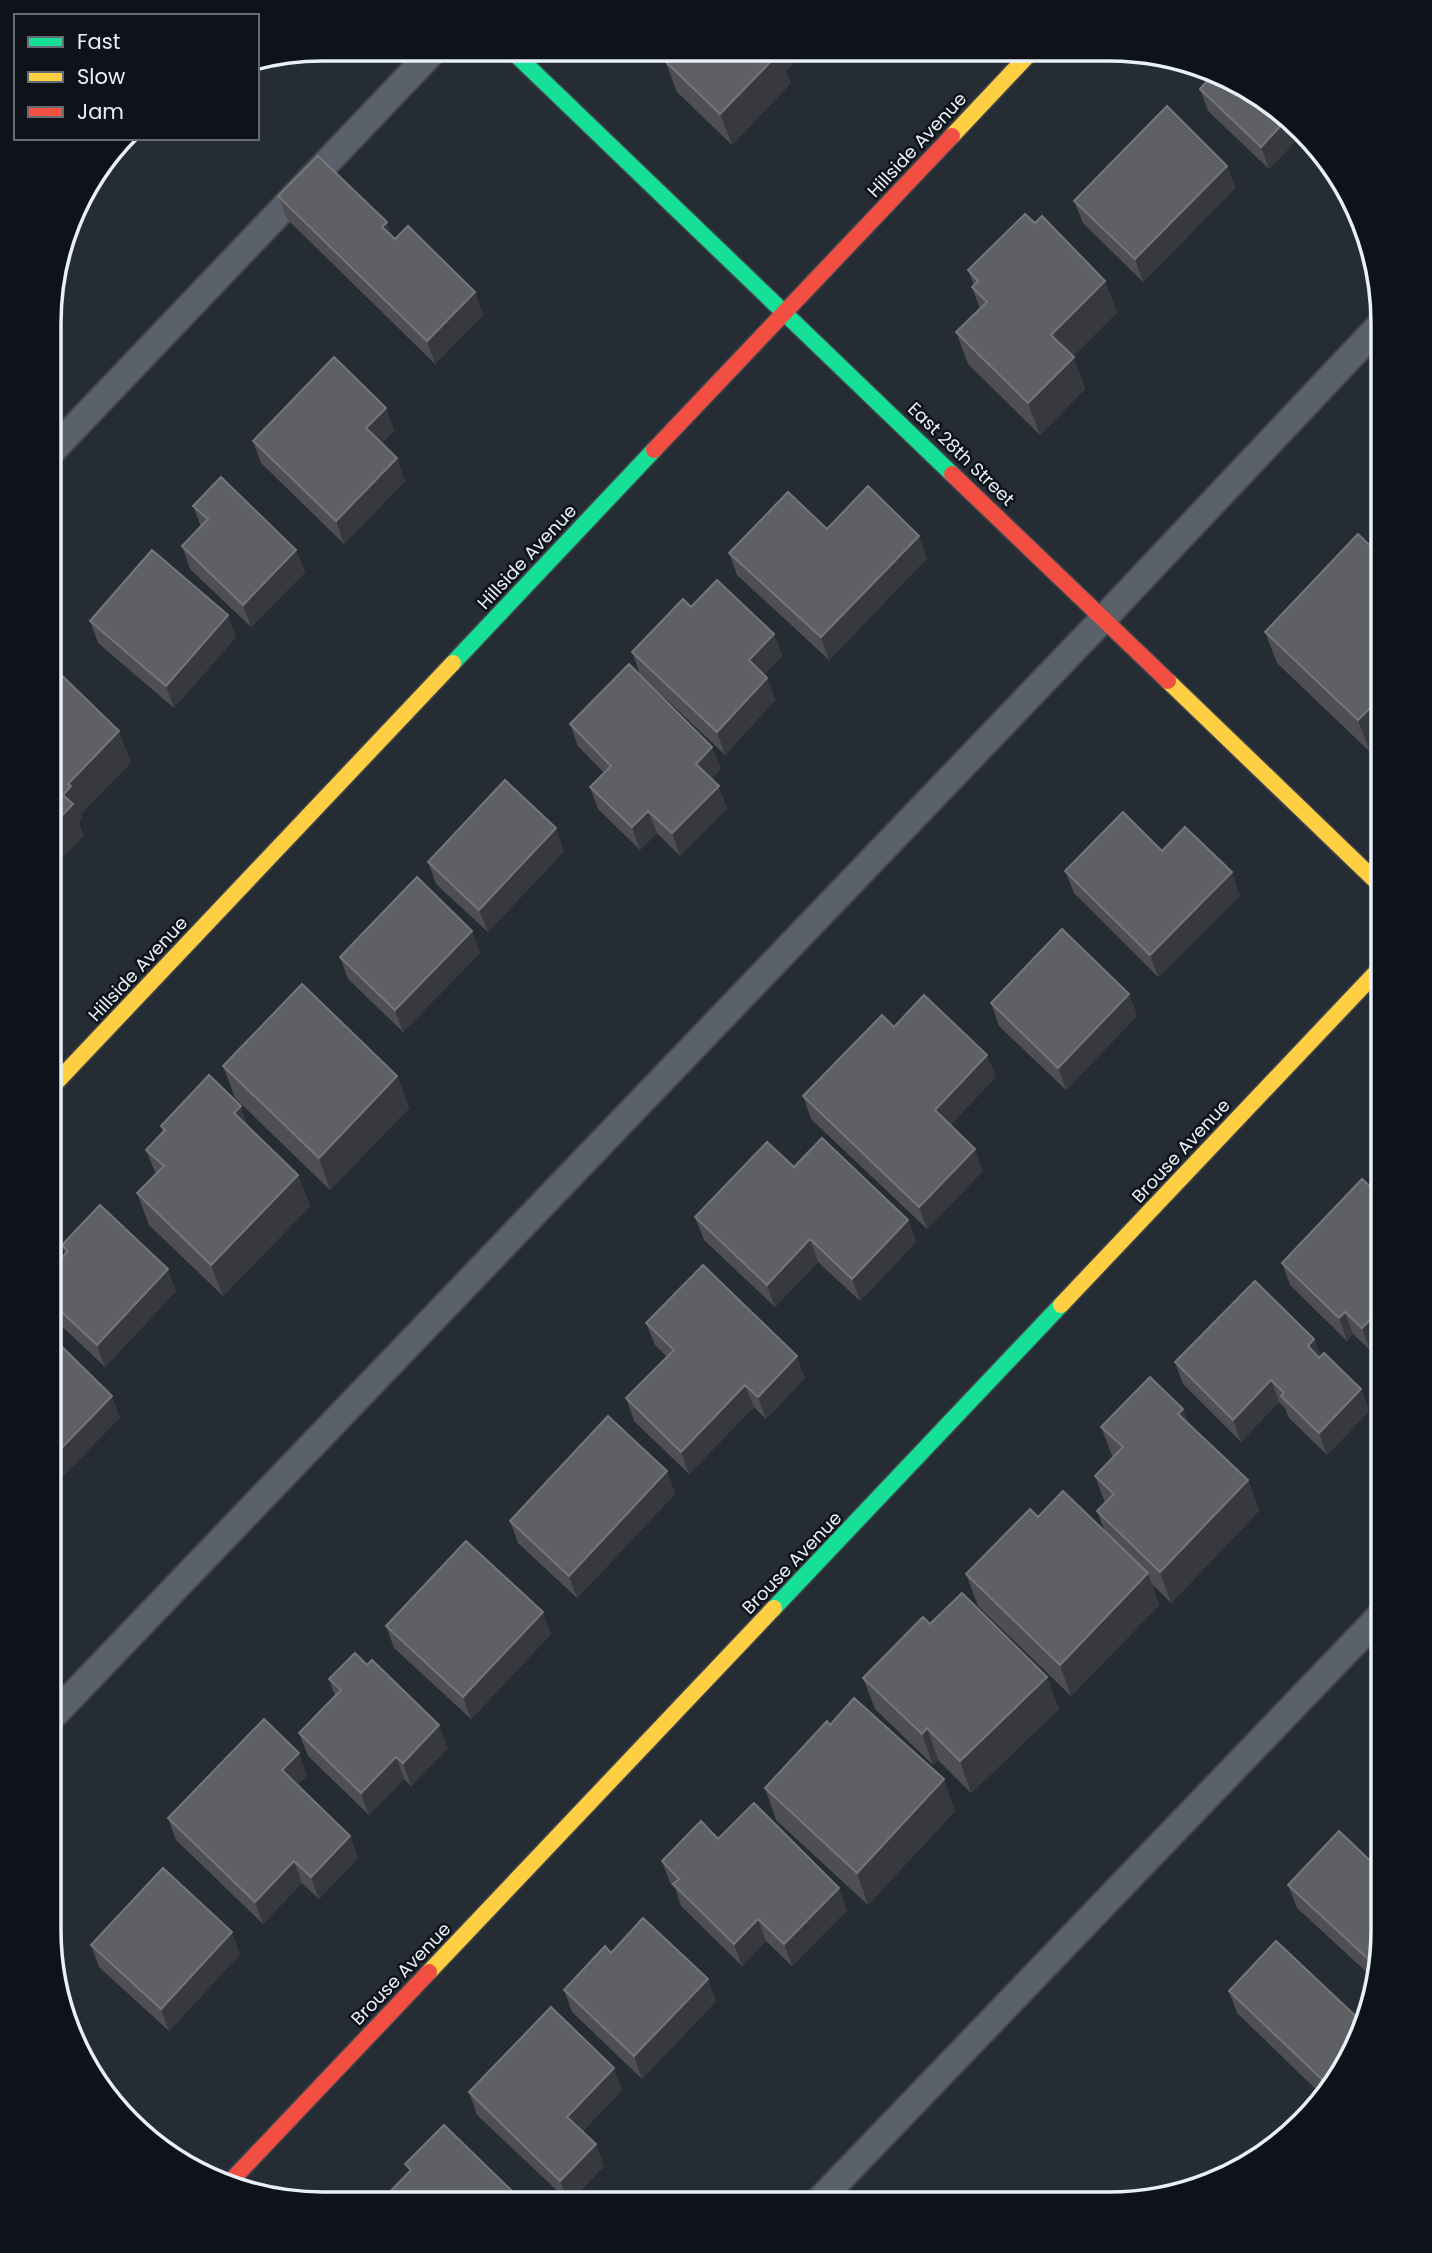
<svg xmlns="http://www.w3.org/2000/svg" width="1432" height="2253" font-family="Poppins,sans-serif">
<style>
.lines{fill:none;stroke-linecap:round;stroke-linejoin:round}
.lane-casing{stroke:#42474e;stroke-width:30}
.fast-casing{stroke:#42474e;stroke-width:19}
.slow-casing{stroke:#42474e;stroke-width:19}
.jam-casing{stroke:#42474e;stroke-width:19}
.lane{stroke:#5b616a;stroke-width:26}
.fast{stroke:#16e098;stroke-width:16}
.slow{stroke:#ffcf43;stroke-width:16}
.jam{stroke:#f24e42;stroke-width:16}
.wall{fill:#4f4e52}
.shaded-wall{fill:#37393e}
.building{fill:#5f6064;stroke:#74767b;stroke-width:2}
.labels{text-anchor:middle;stroke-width:5;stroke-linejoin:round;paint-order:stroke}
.street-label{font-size:18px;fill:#e8f0fa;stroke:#0e131a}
.rim{fill:none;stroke:#e8f0fa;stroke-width:3.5}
</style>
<rect width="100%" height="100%" fill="#252c34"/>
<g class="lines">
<defs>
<path id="lane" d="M51,452l384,-403
M49,1720l1055,-1102 279,-296
M817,2203l566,-590"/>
<path id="fast" d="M511,50l441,424
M453,663l201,-213
M774,1608l287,-303"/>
<path id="slow" d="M952,136l80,-85
M1168,681l215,207
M50,1089l403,-426
M1061,1305l322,-340
M429,1972l345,-364"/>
<path id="jam" d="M654,450l298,-314
M952,474l216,207
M227,2185l202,-213"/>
</defs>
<use href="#lane" class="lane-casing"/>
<use href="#fast" class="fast-casing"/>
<use href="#slow" class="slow-casing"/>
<use href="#jam" class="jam-casing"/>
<use href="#lane" class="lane"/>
<use href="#fast" class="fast"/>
<use href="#slow" class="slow"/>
<use href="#jam" class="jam"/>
</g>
<path class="wall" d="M675,50h131l-20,21 5,12 -59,62 -55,-53 -12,-31z
M1200,89l75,16 28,28 -34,36 -61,-58z
M1227,166l8,22 -92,94 -60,-59 -9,-22z
M278,196l114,41 83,55 8,23 -48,49 -148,-145z
M968,270l149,42 -44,44 12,33 -45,46 -72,-71 -12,-32 24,-23 -8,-22 2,-2z
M394,430l-12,13 23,38 -61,63 -83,-81 -8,-22z
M193,506l103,44 9,22 -54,55 -61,-58 -8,-23 19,-19z
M729,553l198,5 -98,102 -92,-85z
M1383,558v180l-13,14 -93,-89 -12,-31z
M691,607l83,27 8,22 -18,19 3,3 8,22 -50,55 -85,-81 -8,-22z
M90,621l146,16 -62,71 -76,-65z
M570,724l142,23 9,22 -10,10 16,29 -47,48 -23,-23 -17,17 -42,-41 -8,-22 14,-14 -26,-27z
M564,851l-76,81 -52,-48 -8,-22z
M1162,851l78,44 -82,82 -84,-84 -9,-22z
M480,953l-77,79 -55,-53 -8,-22z
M1129,994l8,22 -71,74 -67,-64 -8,-23z
M894,1027l102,50 -46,48 33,46 -56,58 -116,-110 -8,-23z
M223,1066l174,10 12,32 -79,82 -95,-92z
M161,1126h87l50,49 12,31 -87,90 -74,-71 -12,-32 19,-18 -10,-25 17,-18z
M794,1167l114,53 8,22 -56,59 -42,-39 -43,45 -71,-67 -9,-23z
M1383,1198v139l-13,13 -17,-16 -6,7 -57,-56 -8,-22z
M62,1245l114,46 -71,76 -55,-52v-44l15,-16z
M646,1323l159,55 -39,41 -12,-12 -65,67 -55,-53 -8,-23 41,-41 -12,-12z
M1314,1339l7,18 40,32 8,22 -42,44 -38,-37 -4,-10 -6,-6 -38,40 -58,-58 -8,-22z
M1183,1409l5,14 60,57 11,31 -88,92 -19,-19 7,21 -88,91 -93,-90 -12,-32 72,-57 67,15 -8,-21 8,-8 -10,-27 18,-18 -12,-31z
M667,1471l8,23 -98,104 -59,-55 -8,-22z
M930,1624l129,85 -88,84 -33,-33 -5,5 -58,-56 -12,-31z
M386,1626l165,8 -80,85 -77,-71z
M329,1679l119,69 -37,38 -7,-7 -35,36 -61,-59 -9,-23 36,-37z
M830,1725l125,86 -87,94 -92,-85 -11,-32z
M307,1775l-10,10 53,51 8,22 -39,41 -17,-16 -39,41 -87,-84 -8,-22z
M718,1839l129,71 -55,56 -26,-25 -24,25 -61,-60 -6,-18 -5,-5 -8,-22z
M1288,1885l94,63 -7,32 -78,-72z
M91,1945l149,9 -71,77 -70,-64z
M611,1953l105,48 -74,78 -70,-67 -8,-22z
M1229,1991l132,30 3,7 -2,6 -37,64 -88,-85z
M622,2090l-39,41 21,35 -35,36 -92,-87 -8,-23z"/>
<path class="shaded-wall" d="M773,50h33l-20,21 5,12 -59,62 -12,-31z
M1288,118l15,15 -34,36 -8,-22z
M1227,166l8,22 -92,94 -8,-23z
M387,222l8,22 -13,-17z
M1105,281l12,31 -55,55 -11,-32z
M475,292l8,23 -48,49 -8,-23z
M1074,357l11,32 -45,46 -12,-32z
M386,408l8,22 -20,21 -8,-23z
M397,458l8,23 -61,63 -8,-23z
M919,536l8,22 -98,102 -8,-23z
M296,550l9,22 -54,55 -8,-22z
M228,615l8,22 -62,71 -8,-22z
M774,634l8,22 -25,26 -8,-22z
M767,678l8,22 -50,55 -8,-23z
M1383,695v43l-13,14 -12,-32z
M119,731l12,32 -50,51 1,4 -3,4 5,14 -34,34 1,-43 17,-43z
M712,747l9,22 -17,17 -8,-22z
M719,786l8,22 -47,48 -8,-23z
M648,811l9,22 -17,17 -8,-23z
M556,828l8,23 -76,81 -9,-22z
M1232,872l8,23 -82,82 -8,-22z
M472,931l8,22 -77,79 -8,-22z
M1129,994l8,22 -71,74 -8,-22z
M987,1055l9,22 -53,55 -8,-22z
M397,1076l12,32 -79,82 -11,-32z
M241,1106l11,31 -18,-24z
M975,1149l8,22 -56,58 -8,-22z
M298,1175l12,31 -87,90 -12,-31z
M908,1220l8,22 -56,59 -8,-22z
M810,1239l8,23 -43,45 -8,-22z
M168,1269l8,22 -71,76 -8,-22z
M1383,1307v30l-13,13 -8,-22z
M1345,1312l8,22 -6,7 -8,-23z
M1314,1339l9,22 -15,-15z
M797,1356l8,22 -39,41 -8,-22z
M1271,1380l8,22 -38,40 -8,-22z
M745,1385l9,22 -65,67 -8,-22z
M1361,1389l8,22 -42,44 -8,-22z
M112,1396l8,22 -70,72v-30z
M1183,1409l11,31 -16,-26z
M667,1471l8,23 -98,104 -8,-22z
M1248,1480l11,31 -88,92 -11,-31z
M1148,1573l11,32 -88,91 -11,-31z
M543,1612l8,22 -80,85 -8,-22z
M1047,1677l12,32 -88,84 -11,-32z
M439,1725l9,23 -37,38 -8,-23z
M927,1728l11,32 -5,5 -11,-31z
M299,1753l8,22 -17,17 -8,-22z
M396,1757l8,22 -35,36 -8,-22z
M944,1779l11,32 -87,94 -11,-32z
M350,1836l8,22 -39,41 -8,-22z
M294,1861l8,22 -39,41 -8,-22z
M839,1888l8,22 -55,56 -8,-22z
M758,1919l8,22 -24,25 -8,-22z
M232,1932l8,22 -71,77 -8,-22z
M708,1979l8,22 -74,78 -8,-23z
M1361,2021l3,7 -2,6 -10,19 -6,-16z
M614,2068l8,22 -46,49 -9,-22z
M1342,2070l-12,21 -2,-6z
M596,2144l8,22 -36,36 -8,-21z
M512,2191l5,11h-16z"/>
<path class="building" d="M675,50h103l2,2 -60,62 -55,-53z
M1216,71l59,34 13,13 -27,29 -61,-58z
M1167,106l60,60 -92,93 -61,-58z
M318,156l69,66 -5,5 13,12 13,-13 67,66 -48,49 -149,-145z
M1025,214l10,9 7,-7 63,65 -54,54 23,22 -46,46 -72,-71 31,-30 -15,-15 6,-6 -10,-11z
M334,357l52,51 -20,20 31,30 -61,63 -83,-80z
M221,477l75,73 -53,55 -61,-59 26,-27 -15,-13z
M868,486l51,50 -98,101 -92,-84 59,-61 39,37z
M1358,534l25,24v137l-25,25 -93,-88z
M152,550l76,65 -62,71 -76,-65z
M717,580l57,54 -25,26 18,18 -50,54 -85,-80 51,-53 8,8z
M629,664l83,83 -16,17 23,22 -47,47 -24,-22 -16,16 -42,-40 21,-21 -41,-42z
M51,665l68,66 -51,53 3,2 -8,9 10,9 -22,23z
M505,780l51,48 -77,82 -51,-48z
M1123,812l39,39 23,-24 47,45 -82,83 -85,-84z
M417,877l55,54 -77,79 -55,-53z
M1062,929l67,65 -71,74 -67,-65z
M302,984l95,92 -78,82 -96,-92z
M924,995l63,60 -52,55 40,39 -56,58 -116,-111 79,-81 12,12z
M209,1075l32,31 -7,7 64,62 -87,90 -74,-72 27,-27 -18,-16 19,-20 -4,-4z
M822,1138l86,82 -56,59 -42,-40 -43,46 -72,-68 72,-75 27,25z
M1362,1179l21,19v79h-1l-3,2 4,4v24l-21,21 -17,-16 -6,6 -57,-55z
M100,1205l68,64 -71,76 -47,-44v-30l18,-20 -6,-6z
M703,1265l94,91 -39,41 -13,-12 -64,67 -55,-54 48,-48 -28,-27z
M1255,1281l59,58 -6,7 11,12 5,-5 37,36 -42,44 -38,-37 3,-3 -13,-13 -38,40 -58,-58z
M50,1335l62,61 -62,64z
M1150,1377l33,32 -5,5 70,66 -88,92 -63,-61 17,-17 -19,-18 28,-29 -22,-20z
M608,1416l59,55 -98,105 -59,-55z
M1063,1491l85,82 -88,92 -94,-91 64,-65 8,8z
M466,1541l77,71 -80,85 -77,-71z
M962,1593l85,84 -87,84 -33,-33 -5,6 -59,-56 60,-61 7,7z
M355,1653l12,12 5,-5 67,65 -36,38 -7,-6 -35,36 -62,-60 42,-43 -12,-11z
M854,1698l90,81 -87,94 -92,-85 62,-67 3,4z
M264,1719l35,34 -17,17 68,66 -39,41 -17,-16 -39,41 -87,-84z
M754,1803l85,85 -55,56 -26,-25 -24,25 -61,-60 6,-5 -17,-18 39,-40 17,18z
M1339,1831l43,41v76l-4,20 -90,-83z
M163,1868l69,64 -71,77 -70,-64z
M643,1918l65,61 -74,77 -70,-66 41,-44 6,7z
M1276,1941l85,80 -15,16 9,9 -13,24 -14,15 -99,-94z
M551,2007l63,61 -47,49 29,27 -36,37 -91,-89z
M444,2125l68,66 -11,11h-121l31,-32 -6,-6z"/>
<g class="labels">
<g class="street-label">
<text transform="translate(917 145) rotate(-47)" y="6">Hillside Avenue</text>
<text transform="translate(961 454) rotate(44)" y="6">East 28th Street</text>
<text transform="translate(527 557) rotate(-47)" y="6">Hillside Avenue</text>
<text transform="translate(138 969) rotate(-47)" y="6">Hillside Avenue</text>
<text transform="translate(1181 1151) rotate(-47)" y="6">Brouse Avenue</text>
<text transform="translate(792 1563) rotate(-46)" y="6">Brouse Avenue</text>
<text transform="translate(401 1974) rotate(-46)" y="6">Brouse Avenue</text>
</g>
</g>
<path d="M0 0H1432V2253H0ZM323 61H1109A262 262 0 0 1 1371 323V1930A262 262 0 0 1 1109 2192H323A262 262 0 0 1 61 1930V323A262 262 0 0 1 323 61Z" fill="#0e131a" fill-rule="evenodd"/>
<path class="rim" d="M323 61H1109A262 262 0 0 1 1371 323V1930A262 262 0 0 1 1109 2192H323A262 262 0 0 1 61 1930V323A262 262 0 0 1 323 61Z"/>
<rect x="14" y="14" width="245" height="126" fill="#0e131a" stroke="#656b74" stroke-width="2"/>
<rect x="28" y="37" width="35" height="10" fill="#16e098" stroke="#656b74" stroke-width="2"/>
<text x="77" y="49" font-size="21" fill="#e8f0fa">Fast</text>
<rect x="28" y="72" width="35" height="10" fill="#ffcf43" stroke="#656b74" stroke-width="2"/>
<text x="77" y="84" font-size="21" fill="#e8f0fa">Slow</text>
<rect x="28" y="107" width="35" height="10" fill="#f24e42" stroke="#656b74" stroke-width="2"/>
<text x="77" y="119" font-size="21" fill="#e8f0fa">Jam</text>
</svg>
